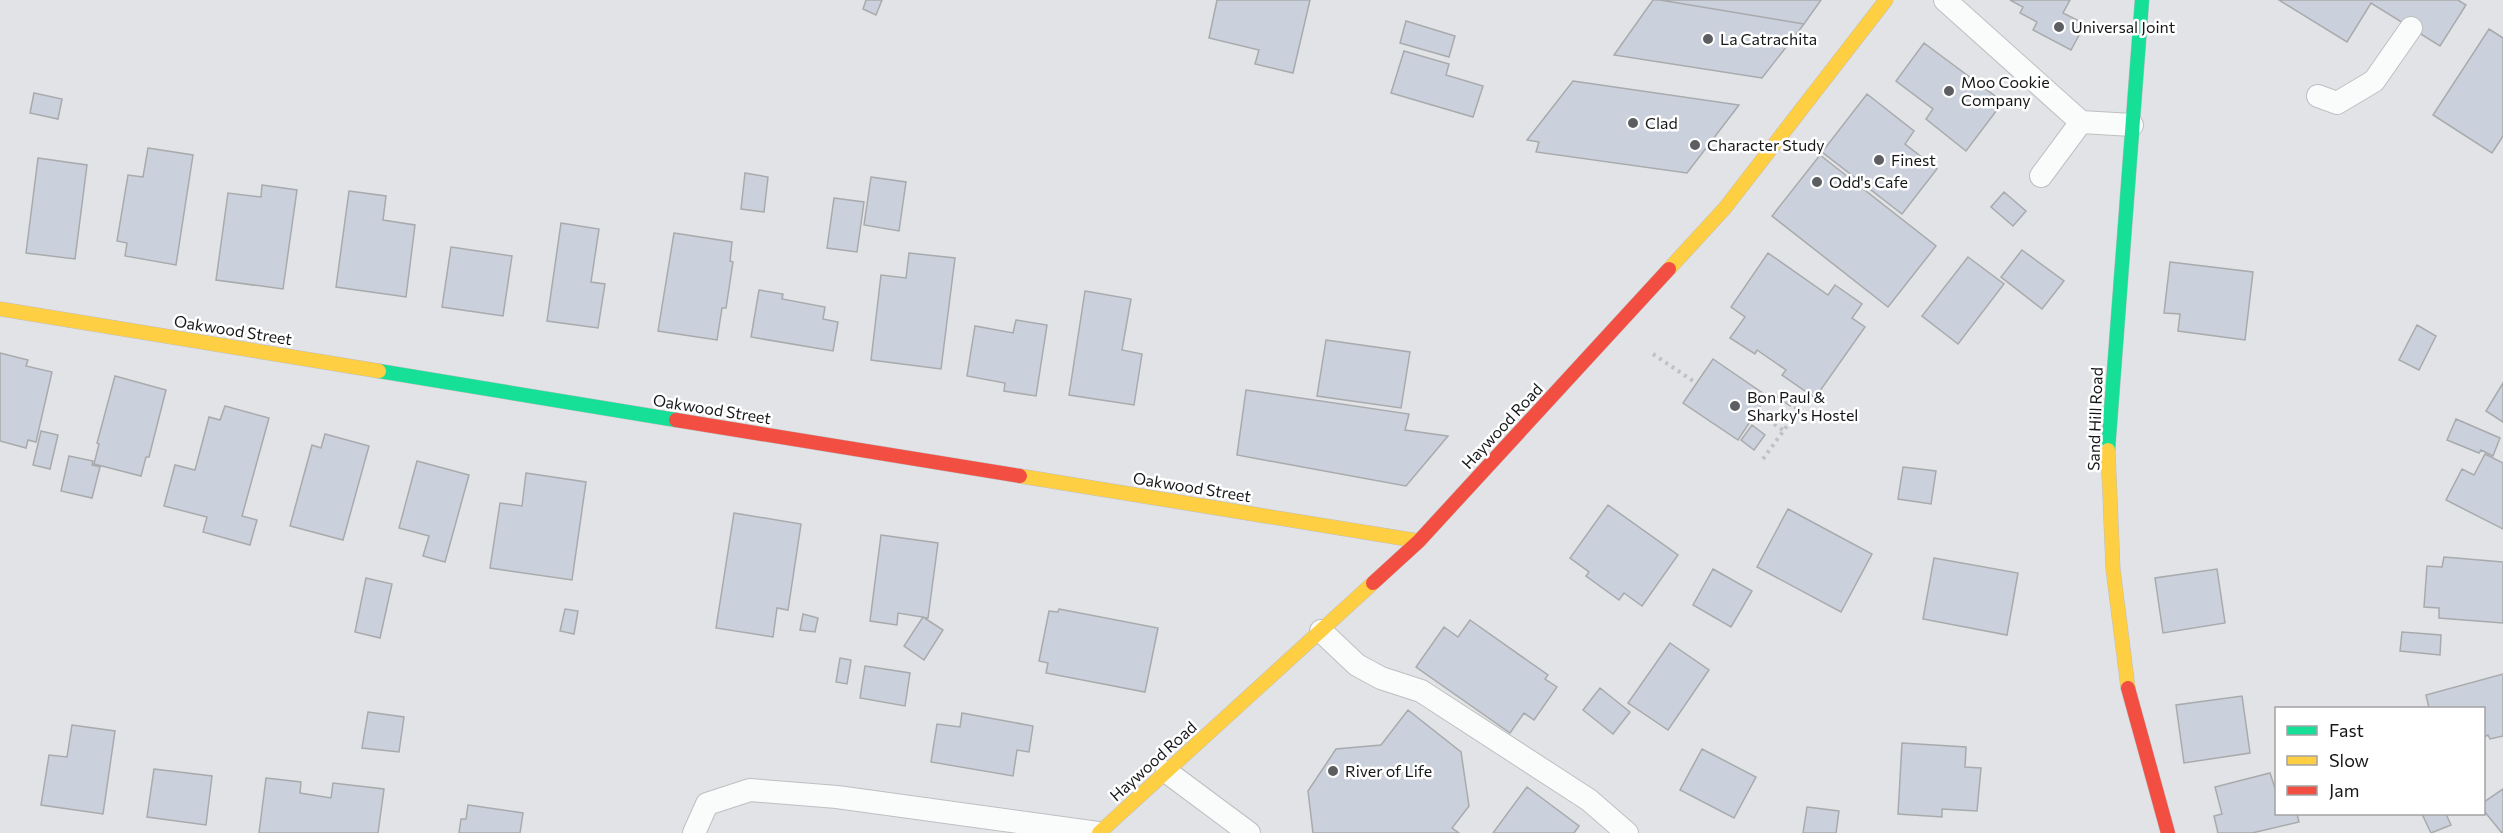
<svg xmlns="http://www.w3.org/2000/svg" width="2503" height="833" font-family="Commissioner,sans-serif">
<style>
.building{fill:#cad0dc;stroke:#a9aaac;stroke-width:1.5}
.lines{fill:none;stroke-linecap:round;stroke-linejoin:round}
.lane-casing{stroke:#bebfc1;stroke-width:24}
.fast-casing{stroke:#bebfc1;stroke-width:15}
.slow-casing{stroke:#bebfc1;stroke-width:15}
.jam-casing{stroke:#bebfc1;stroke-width:15}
.path{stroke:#c1c1c3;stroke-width:4;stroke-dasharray:3 4.5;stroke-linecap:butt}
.lane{stroke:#fafbfb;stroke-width:22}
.fast{stroke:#16e098;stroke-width:14}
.slow{stroke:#ffcf43;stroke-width:14}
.jam{stroke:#f24e42;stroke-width:14}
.poi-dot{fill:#5d5e61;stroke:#fff;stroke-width:2}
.labels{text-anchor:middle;stroke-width:5;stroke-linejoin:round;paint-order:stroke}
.poi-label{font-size:16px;fill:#161719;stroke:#fff;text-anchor:start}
.street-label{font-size:16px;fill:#161719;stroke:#fff}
</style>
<rect width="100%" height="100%" fill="#e1e3e6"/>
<path class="building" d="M866,0h16l-6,15 -13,-6z
M1217,0h93l-17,73 -38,-9 4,-14 -50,-12z
M1653,0h7l144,24 -42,54 -148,-23z
M1660,0h161l-17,24z
M2010,0h60l-7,13 22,11 -14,26 -38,-20 4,-8 -17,-9 3,-6z
M2279,0h179l8,5 -26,41 -69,-43 -24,39z
M1406,21l49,15 -6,21 -49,-14z
M2489,29l14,9v98l-11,17 -59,-38z
M1924,43l79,59 -37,49 -40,-32 7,-10 -37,-28z
M1404,51l45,13 -3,11 37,11 -10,31 -82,-24z
M1573,81l166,24 -52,68 -151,-21 3,-10 -12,-2z
M34,93l28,6 -4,20 -28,-6z
M1867,94l47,37 -9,13 32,25 -35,45 -80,-62z
M148,148l45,7 -17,110 -51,-9 2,-13 -10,-2 11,-66 15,2z
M1820,155l116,91 -48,61 -116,-91z
M38,158l49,7 -12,94 -49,-6z
M745,173l23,4 -4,35 -23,-3z
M871,177l35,5 -7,49 -35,-6z
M262,185l35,5 -14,99 -67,-9 12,-87 33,4z
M349,191l37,5 -3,24 32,5 -9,72 -70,-10z
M2004,192l22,19 -13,15 -22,-19z
M834,198l30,4 -7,50 -30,-4z
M561,223l38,6 -8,53 14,2 -7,44 -51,-7z
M674,233l58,9 -2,19 3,1 -7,46h-4l-5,32 -59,-9z
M451,247l61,9 -9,60 -61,-9z
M2022,250l42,31 -22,28 -41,-32z
M909,253l46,5 -14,111 -70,-9 10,-85 25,3z
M1768,253l60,42 7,-10 27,19 -10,14 13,9 -50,71 -33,-23 4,-5 -29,-20 -2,4 -25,-16 15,-21 -14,-10z
M1968,257l36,27 -46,60 -36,-28z
M2170,262l83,10 -8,68 -67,-9 2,-17 -16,-1z
M759,290l24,4 -1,5 43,8 -2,12 15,3 -5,29 -82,-14z
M1085,291l46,8 -9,51 20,4 -8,51 -65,-10z
M1016,320l31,5 -11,71 -32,-5 1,-8 -38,-7 8,-50 38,7z
M2417,325l19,11 -17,34 -20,-10z
M1326,340l84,12 -9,56 -84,-12z
M0,353l28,7 -2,6 26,6 -16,70 -8,-2 -2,8 -26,-7z
M1713,359l54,37 -29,44 -55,-37z
M115,376l51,14 -17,67h-3l-5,19 -47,-12 5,-20 -2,-1z
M2503,383v39l-17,-11z
M1246,390l163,24 -4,16 43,6 -42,50 -169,-31z
M1783,390l12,8 -5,8 -13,-9z
M225,406l44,12 -27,98 15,4 -7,25 -47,-13 4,-15 -43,-11 11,-41 20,5 14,-53 11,3z
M2456,419l44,19 -7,18 -12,-6 -2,3 -32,-13z
M1752,425l13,10 -11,15 -13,-10z
M41,431l17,4 -8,34 -17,-4z
M325,434l44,12 -26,94 -53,-14 22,-81 9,3z
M2485,454l18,9v66l-57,-29 16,-31 12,6z
M69,456l24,5 -1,4 8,2 -8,31 -31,-7z
M417,461l52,14 -24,87 -22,-6 6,-20 -30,-8z
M1903,467l33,4 -5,33 -33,-5z
M526,473l60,9 -14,98 -82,-12 10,-65 22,3z
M1608,505l70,50 -36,51 -18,-13 -5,7 -33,-24 3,-4 -19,-14z
M1788,509l84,45 -31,58 -84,-45z
M734,513l67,11 -13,86 -11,-2 -4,29 -57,-9z
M881,535l57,8 -10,75 -30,-5 -1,12 -27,-4z
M2444,557l59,5v61l-64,-5v-10l-15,-1 3,-41 15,1z
M1934,558l84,15 -11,62 -84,-16z
M1713,569l39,22 -21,36 -38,-22z
M2217,569l8,54 -62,10 -8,-55z
M366,578l26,6 -12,54 -25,-6z
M565,609l13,2 -4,23 -14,-3z
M1059,609l99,19 -13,64 -99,-19 2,-10 -9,-2 10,-50 9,1z
M803,614l15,4 -3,14 -15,-2z
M923,617l20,13 -19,30 -20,-14z
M1470,620l78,55 -3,4 12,8 -23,33 -10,-7 -14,20 -94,-66 28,-40 14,10z
M2402,632l39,3 -1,20 -40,-4z
M1670,643l39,27 -41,60 -40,-27z
M840,658l11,2 -4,24 -11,-2z
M865,666l45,7 -5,33 -45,-8z
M2503,674v62l-13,3 -2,-4 -4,2v-29h-55l-3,-13z
M1600,688l30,24 -17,22 -30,-24z
M2242,696l8,57 -66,10 -8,-58z
M1408,710l53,42 8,54 -17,22 7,5h-146l-5,-42 28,-42 45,-4z
M368,712l36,5 -5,35 -37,-4z
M962,713l71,13 -4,26 -12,-2 -4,26 -82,-14 6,-38 23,3z
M72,725l43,6 -12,83 -62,-9 8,-50 18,2z
M1902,743l64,4 -1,20 16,1 -4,43 -35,-2v8l-44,-3z
M1702,749l54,28 -22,41 -54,-28z
M154,769l58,7 -6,49 -59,-8z
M2270,773l6,18v23h21l2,8 -47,11h-34l-4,-17 8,-2 -7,-27z
M266,778l35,4 -1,11 31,5 2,-15 51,6 -6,44h-119z
M1527,787l52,39 -5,7h-81z
M2503,789v44h-1l-18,-22v-9z
M468,805l55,8 -3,20h-61l2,-14h5z
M1807,807l32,4 -3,22h-33z
M2422,814h24l5,11 -20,8z"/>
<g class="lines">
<defs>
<path id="lane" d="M1945,0l136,122 51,3
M2318,96l19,7 37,-22 37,-53
M2041,176l40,-54
M1321,631l36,34 24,13 40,13 168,109 38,33
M1167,772l82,61
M694,833l13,-29 43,-14 87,7 261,36"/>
<path id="fast" d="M379,371l297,49
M2108,450l34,-450"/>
<path id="slow" d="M1669,269l56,-61 161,-208
M0,309l379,62
M2108,450l5,119 15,119
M1020,476l399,65
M1099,833l274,-250"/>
<path id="jam" d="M676,420l344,56
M1373,583l46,-42 250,-272
M2128,688l40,145"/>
</defs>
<use href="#lane" class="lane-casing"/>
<use href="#fast" class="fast-casing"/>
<use href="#slow" class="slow-casing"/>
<use href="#jam" class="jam-casing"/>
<path class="path" d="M1653,354l43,29
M1774,424l9,6
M1763,459l32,-44 1,-9 -4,-3"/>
<use href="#lane" class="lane"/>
<use href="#fast" class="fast"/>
<use href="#slow" class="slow"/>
<use href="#jam" class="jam"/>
</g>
<g class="poi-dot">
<circle cx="2059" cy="27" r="6"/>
<circle cx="1708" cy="39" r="6"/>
<circle cx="1949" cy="91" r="6"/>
<circle cx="1633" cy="123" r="6"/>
<circle cx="1695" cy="145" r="6"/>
<circle cx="1879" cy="160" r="6"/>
<circle cx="1817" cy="182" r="6"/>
<circle cx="1735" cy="406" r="6"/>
<circle cx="1333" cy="771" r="6"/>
</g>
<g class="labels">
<g class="poi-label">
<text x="2071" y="33">Universal Joint</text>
<text x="1720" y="45">La Catrachita</text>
<text x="1961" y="88">Moo Cookie<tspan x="1961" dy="18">Company</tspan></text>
<text x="1645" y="129">Clad</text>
<text x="1707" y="151">Character Study</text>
<text x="1891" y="166">Finest</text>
<text x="1829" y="188">Odd's Cafe</text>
<text x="1747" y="403">Bon Paul &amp;<tspan x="1747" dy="18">Sharky's Hostel</tspan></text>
<text x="1345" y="777">River of Life</text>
</g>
<g class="street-label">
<text transform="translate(233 330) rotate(9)" y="6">Oakwood Street</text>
<text transform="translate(712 409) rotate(9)" y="6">Oakwood Street</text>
<text transform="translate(2095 419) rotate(-88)" y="6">Sand Hill Road</text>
<text transform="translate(1502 426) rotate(-47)" y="6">Haywood Road</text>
<text transform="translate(1192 487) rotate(9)" y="6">Oakwood Street</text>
<text transform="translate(1153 761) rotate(-42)" y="6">Haywood Road</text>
</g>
</g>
<rect x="2275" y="707" width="210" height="108" fill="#ffffff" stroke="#a2a2a3" stroke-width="1.5"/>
<rect x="2287" y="726" width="30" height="9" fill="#16e098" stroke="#a2a2a3" stroke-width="1.5"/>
<text x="2329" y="737" font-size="18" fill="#161719">Fast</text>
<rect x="2287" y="756" width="30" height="9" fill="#ffcf43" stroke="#a2a2a3" stroke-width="1.5"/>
<text x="2329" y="767" font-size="18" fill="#161719">Slow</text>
<rect x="2287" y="786" width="30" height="9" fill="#f24e42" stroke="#a2a2a3" stroke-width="1.5"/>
<text x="2329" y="797" font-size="18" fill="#161719">Jam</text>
</svg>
